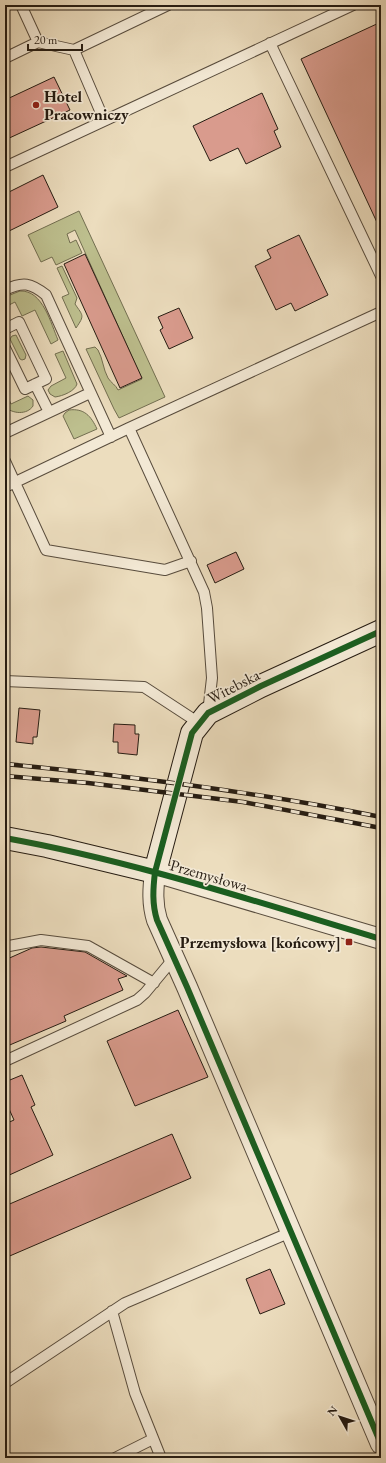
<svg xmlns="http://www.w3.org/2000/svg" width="386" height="1463" font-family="'EB Garamond',serif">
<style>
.green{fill:#bdbf8e;stroke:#726e50}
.building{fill:#d99b8d;stroke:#261c12}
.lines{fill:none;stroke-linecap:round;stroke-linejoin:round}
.lane-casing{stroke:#584c3d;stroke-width:12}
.street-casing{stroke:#584c3d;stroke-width:22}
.secondary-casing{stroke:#261c12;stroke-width:24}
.lane{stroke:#f3e9d5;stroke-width:10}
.street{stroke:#f3e9d5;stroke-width:20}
.secondary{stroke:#f3e9d5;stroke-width:22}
.rail-casing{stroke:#261c12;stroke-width:4.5}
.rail{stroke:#f3e9d5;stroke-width:3;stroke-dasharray:9;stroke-linecap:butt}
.cycleway-casing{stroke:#f3e9d5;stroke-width:8}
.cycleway{stroke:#1b5e20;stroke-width:6}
.poi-dot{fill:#8f2418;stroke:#f3e9d5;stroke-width:1.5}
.labels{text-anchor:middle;stroke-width:3.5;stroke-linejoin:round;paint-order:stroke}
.poi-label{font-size:16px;font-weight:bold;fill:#261c12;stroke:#f3e9d5;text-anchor:start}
.street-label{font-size:16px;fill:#261c12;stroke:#f3e9d5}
</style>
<rect width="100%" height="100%" fill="#ecddbe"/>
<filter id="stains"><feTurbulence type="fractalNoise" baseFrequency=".005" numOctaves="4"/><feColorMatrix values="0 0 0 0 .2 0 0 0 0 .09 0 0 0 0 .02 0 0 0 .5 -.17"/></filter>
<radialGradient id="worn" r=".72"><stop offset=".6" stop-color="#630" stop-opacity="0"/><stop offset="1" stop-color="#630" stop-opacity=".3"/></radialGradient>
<path class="green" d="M79,211l86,186 -46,21 -5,-9 -28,-60 9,-2 3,3c5,9 5,19 10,28 3,5 8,7 10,12l24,-11 -67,-149 -8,4 3,9 6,-3 6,13 -26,12 -4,-8 -11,5 -13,-27z
M62,266l15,32 -2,6c8,12 10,11 1,24l-14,-31 7,-3 -12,-26z
M20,291c23,-1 31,33 38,49l-7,4 -16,-34 -13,6 -7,-14 -10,5v-10z
M16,335l10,20 -1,4 -3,1 -2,-1 -10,-20 2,-3z
M63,351l14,33c-2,7 -14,12 -22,13l-5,-3 -2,-4 3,-4 15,-8 -11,-24z
M5,391l6,13 17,-8 5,4v6c-6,9 -20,8 -28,1z
M69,410c15,-2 22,6 28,19l-23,10 -11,-23 2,-3z"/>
<path class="building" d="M381,22v209l-80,-172z
M54,77l16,33 -65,30v-40z
M262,93l16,36 -4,2 7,16 -35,17 -8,-16 -28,13 -17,-35z
M43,175l15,32 -53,26v-39z
M299,235l29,60 -33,16 -4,-8 -15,7 -21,-44 16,-8 -4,-8z
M85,254l57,124 -22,10 -56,-124z
M179,308l14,30 -24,11 -9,-19 3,-2 -5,-11z
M236,552l8,17 -29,14 -8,-18z
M19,708l21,2 -3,27h-4v7l-17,-2z
M114,724l21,1v9h4l-2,21 -19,-2v-11h-5z
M41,947l44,5 42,24 -9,3 5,11 -59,26 2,5 -61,26v-87l27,-12z
M178,1010l30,67 -73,29 -28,-65z
M22,1075l13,30 -4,2 22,48 -48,22v-53l9,-4 -9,-20v-18z
M172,1134l19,44 -186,80v-52z
M270,1269l15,35 -25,10 -14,-35z"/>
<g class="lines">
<defs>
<path id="lane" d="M21,5l17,37 36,8 30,70
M270,43l111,233
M74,50l94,-45
M5,58l33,-16
M5,167l348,-162
M5,290c18,-9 26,-7 41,5l65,142
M5,329l14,-7 27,57 -21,10 -20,-41
M35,384l14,28
M5,433l85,-40
M5,461l41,89 119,20 26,-9
M5,487l124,-59
M5,681l139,6 55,36
M208,713l4,-35 -5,-70 -3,-16 -75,-164 252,-116
M5,948l4,-2 32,-6 47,6 66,37
M5,1061l132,-61 8,-7 29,-35
M112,1311l23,82 26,65
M5,1383l120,-80 166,-71
M115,1458l38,-19"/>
<path id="street" d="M381,939l-226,-67c-2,17 -3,32 2,48l30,67 194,457"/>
<path id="secondary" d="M5,838l42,8 108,26 37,-139 16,-20 53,-27 120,-55"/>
</defs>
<use href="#lane" class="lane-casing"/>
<use href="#street" class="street-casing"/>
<use href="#secondary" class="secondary-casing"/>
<use href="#lane" class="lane"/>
<use href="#street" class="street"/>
<use href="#secondary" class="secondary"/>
<defs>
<path id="rail" d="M5,764c126,12 251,28 376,53
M5,776l83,7 155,19 138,26"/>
</defs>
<use href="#rail" class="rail-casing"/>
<use href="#rail" class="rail"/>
<defs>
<path id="cycleway" d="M381,631l-120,55 -53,27 -16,20 -37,139c-2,17 -3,32 2,48l30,67 194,457
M5,838c128,23 252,64 376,101"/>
</defs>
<use href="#cycleway" class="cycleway-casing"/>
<use href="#cycleway" class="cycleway"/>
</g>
<g class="poi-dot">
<circle cx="36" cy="105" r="4"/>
<rect x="345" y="938" width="8" height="8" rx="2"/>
</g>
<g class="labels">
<g class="poi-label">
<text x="44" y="102">Hotel<tspan x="44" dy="18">Pracowniczy</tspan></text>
<text x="341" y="948" text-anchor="end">Przemysłowa [końcowy]</text>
</g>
<g class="street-label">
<text transform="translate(233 686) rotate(-27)" y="6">Witebska</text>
<text transform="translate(209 875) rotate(16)" y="6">Przemysłowa</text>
</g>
</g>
<rect width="386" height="1463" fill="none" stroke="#ecddbe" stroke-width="20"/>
<rect x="6" y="6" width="374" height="1451" fill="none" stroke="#261c12" stroke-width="2"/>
<rect x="10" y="10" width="366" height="1443" fill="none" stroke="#261c12"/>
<g transform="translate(340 1417) rotate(309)" stroke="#f3e9d5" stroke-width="3" paint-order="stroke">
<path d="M0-3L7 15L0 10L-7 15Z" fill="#261c12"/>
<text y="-6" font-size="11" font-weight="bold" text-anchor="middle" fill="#261c12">N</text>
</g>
<path d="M28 44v6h54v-6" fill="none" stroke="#261c12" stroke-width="2"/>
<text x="34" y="44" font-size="12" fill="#261c12" stroke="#f3e9d5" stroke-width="3" paint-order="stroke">20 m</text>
<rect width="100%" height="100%" filter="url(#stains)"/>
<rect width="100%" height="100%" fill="url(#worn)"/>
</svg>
